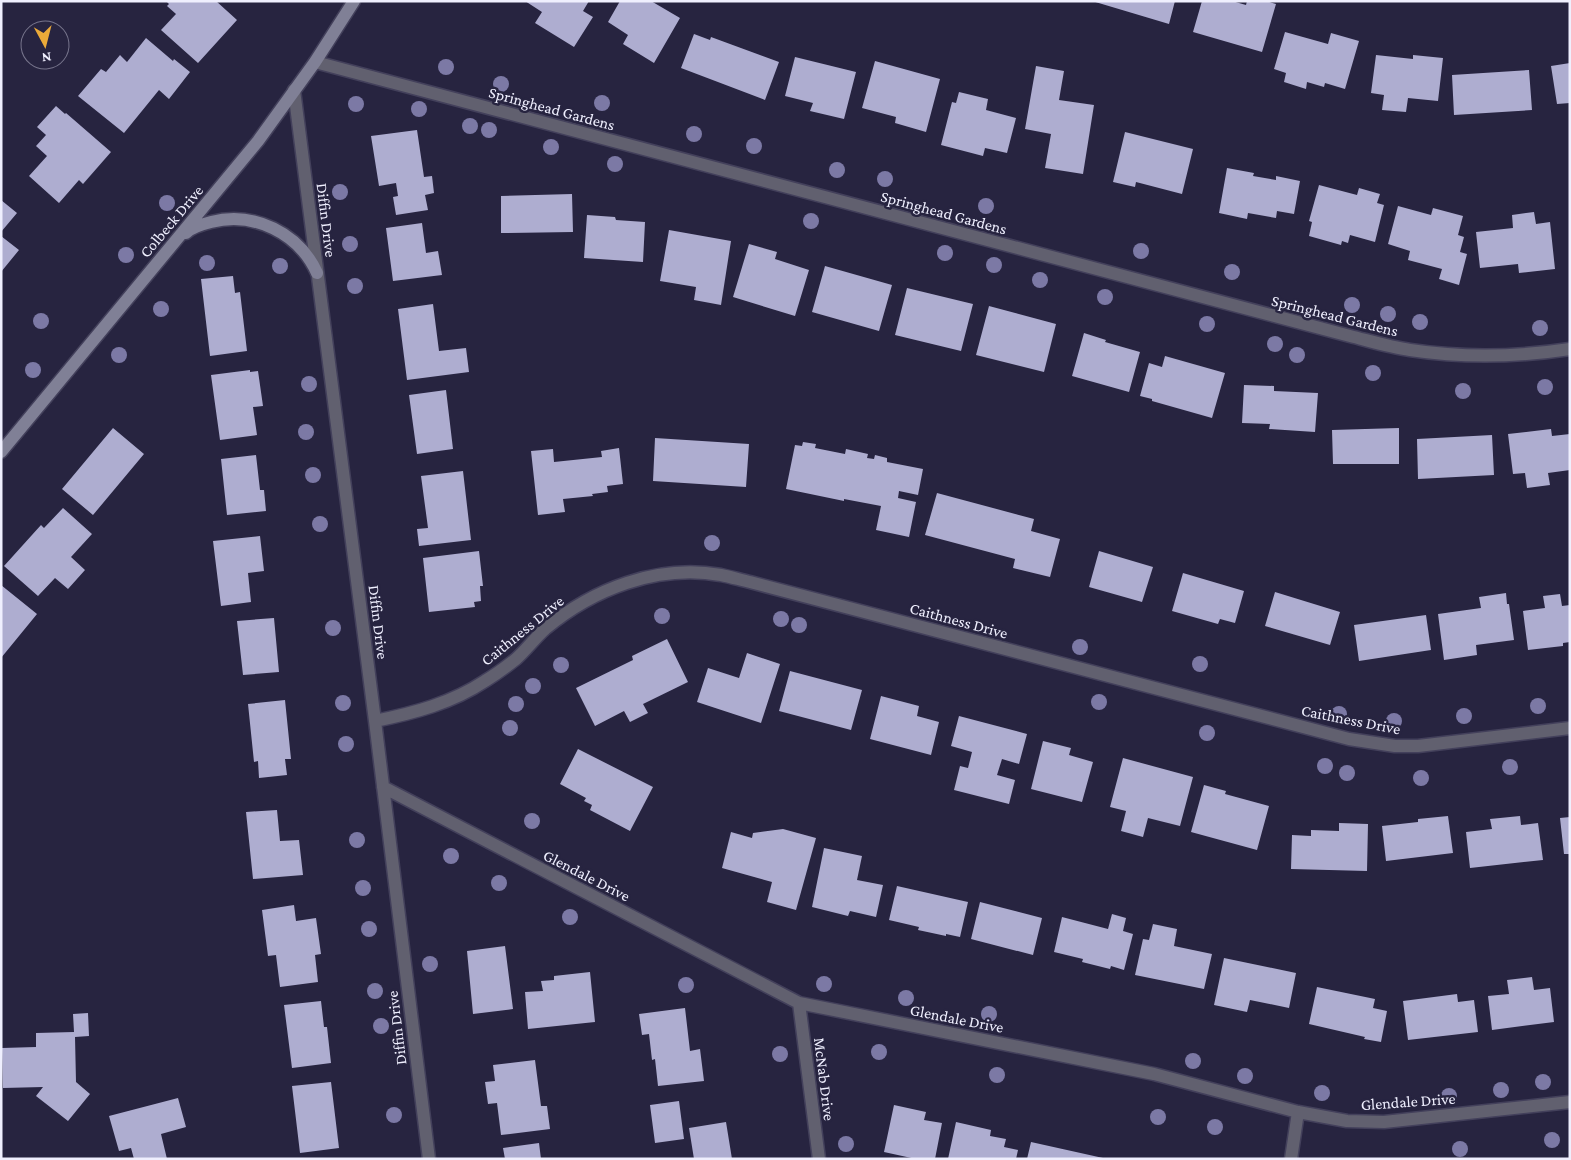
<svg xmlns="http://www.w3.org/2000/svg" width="1571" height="1160" font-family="'Crimson Pro',serif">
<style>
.building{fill:#aeadd0}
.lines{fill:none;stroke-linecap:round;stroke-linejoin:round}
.street-casing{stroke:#43405b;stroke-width:15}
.secondary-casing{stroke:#43405b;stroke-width:15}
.street{stroke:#61606f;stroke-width:12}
.secondary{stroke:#808096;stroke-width:12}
.tree{fill:#7c79a5}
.labels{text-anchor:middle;stroke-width:5;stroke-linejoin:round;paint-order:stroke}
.street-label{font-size:16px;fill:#efeffe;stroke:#272440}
</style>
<rect width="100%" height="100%" fill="#272440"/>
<path class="building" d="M166,1h50l21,19 -39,43 -37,-33 15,-16 -9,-8 2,-2z
M525,1h64l-6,10 10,6 -19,30 -39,-24 7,-11z
M620,1h31l29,17 -26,45 -31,-19 5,-9 -20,-13z
M1092,1h83l-6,23z
M1202,1h30l14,4 1,-4h19l10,3 -14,48 -69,-20z
M1285,32l43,12 3,-11 28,8 -14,48 -20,-6 -1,4 -17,-5 -1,7 -22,-7 2,-9 -12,-4z
M694,34l16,6 1,-3 68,25 -14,38 -84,-32z
M146,38l27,23 1,-2 16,13 -21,27 -10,-9 -35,43 -46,-37 23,-27 5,3 14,-17 7,7z
M1376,55l37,4v-4l30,3 -5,43 -30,-3 -2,14 -24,-2 2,-15 -13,-2z
M795,57l61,15 -12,47 -34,-8 3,-8 -28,-7z
M875,61l65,18 -14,53 -31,-9 1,-6 -34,-9z
M1570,63v40l-13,1 -6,-38z
M1036,66l28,5 -5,29 35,5 -11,69 -38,-6 6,-34 -26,-5z
M1529,70l3,40 -78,5 -2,-40z
M959,92l29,7 -2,11 30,8 -9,35 -22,-5 -2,8 -42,-11 11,-43 4,1z
M56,106l9,8 1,-1 45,39 -28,32 -4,-4 -20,23 -30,-27 18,-20 -11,-10 10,-11 -9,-8z
M417,130l7,47 8,-1 2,17 -9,2 3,15 -32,5 -3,-18 5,-1 -2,-13 -17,3 -8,-50z
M1125,132l68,17 -11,45 -46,-12 -1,5 -22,-5z
M1227,168l27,5 -1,3 23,4v-4l24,5 -6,33 -17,-3 -1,7 -28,-5 -1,6 -28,-6z
M1319,185l38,10 2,-7 21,6 -3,9 7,2 -9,37 -25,-7 -2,8 -6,-2 -1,4 -32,-9 3,-14 -3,-1z
M572,194l1,38 -72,1v-37z
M1,200l16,13 -16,19z
M1398,206l33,9 2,-7 30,8 -5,19 6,2 -4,15 7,2 -8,31 -20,-6 3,-10 -34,-9 2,-9 -22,-7z
M1534,212l2,12 14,-2 5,47 -36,4 -1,-9 -38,4 -4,-36 37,-4 -1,-13z
M587,215l28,2 1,3 29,2 -2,40 -59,-4z
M422,223l4,30 12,-2 4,24 -49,6 -7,-53z
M669,230l62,11 -10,64 -27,-5 2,-13 -36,-6z
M1,236l18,14 -18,22z
M749,244l28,8 -2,7 34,11 -14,46 -62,-19z
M825,266l67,19 -13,46 -67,-19z
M233,276l2,17 5,-1 7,59 -37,5 -9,-77z
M907,288l66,16 -12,47 -66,-16z
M433,304l6,47 27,-3 3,24 -62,8 -9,-71z
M989,306l67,18 -12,48 -68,-17z
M1084,333l22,7 -1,2 35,10 -11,40 -57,-16z
M1165,356l60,17 -13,45 -60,-17v-2l-12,-3 9,-33 13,4z
M250,370v2l8,-1 5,35 -10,1 4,28 -37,5 -9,-65z
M1244,385l30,1v5l44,2 -3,39 -46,-3 1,-5 -28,-1z
M446,390l7,59 -36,5 -8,-59z
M113,428l31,26 -51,61 -31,-26z
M1399,428v36h-66l-1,-34z
M1551,429l1,7 18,-2v36l-22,3 2,12 -23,3 -2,-15 -12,1 -5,-40z
M1492,435l2,40 -76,4 -1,-40z
M655,438l94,6 -3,43 -93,-6z
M803,442l13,2 -1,4 30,6 1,-5 22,5 -1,4 7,1 1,-4 12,3v4l36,7 -5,26 -19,-4 -1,7 18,4 -7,35 -33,-7 5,-24 -37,-7v2l-58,-12 9,-44 7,1z
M619,448l4,36 -16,2 1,6 -16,2 1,2 -30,3 2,13 -27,3 -7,-64 22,-2 1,13 48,-5 -1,-6z
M256,455l4,35h4l2,21 -39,4 -6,-56z
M463,471l8,69 -52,6 -2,-17 11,-1 -7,-52z
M937,493l97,26 -3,12 29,8 -10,38 -37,-9 2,-9 -90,-24z
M63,508l29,26 -21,23 14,13 -17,19 -13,-11 -17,18 -34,-30 37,-41 3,3z
M260,536l4,35 -16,2 3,29 -30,4 -8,-65z
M479,551l4,35h-3l1,15 -7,1 1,5 -46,5 -6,-54z
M1099,551l54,16 -11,35 -53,-15z
M1183,573l61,18 -9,32 -15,-4 -2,5 -46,-13z
M1,585l36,29 -36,44z
M1275,592l65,20 -10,33 -65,-19z
M1506,593l1,11h2l5,36 -38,5 1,10 -33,5 -6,-46 43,-6 -2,-11z
M1560,594l2,12 8,-1v37l-7,1v3l-35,4 -5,-39 22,-3 -2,-12z
M1426,615l5,35 -72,11 -5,-36z
M274,618l5,54 -36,3 -6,-54z
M667,639l21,43 -45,22 5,9 -18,9 -6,-11 -29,15 -19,-38 57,-28 -1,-4z
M747,653l33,11 -19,59 -64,-21 11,-34 31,10z
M790,671l72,19 -11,40 -72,-19z
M881,696l38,10 -2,10 22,6 -8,33 -61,-16z
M285,700l6,59h-6l2,16 -28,3 -1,-17 -4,1 -6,-58z
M959,716l68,18 -8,30 -17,-5 -5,16 18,5 -6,24 -55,-14 6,-24 8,2 4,-16 -21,-6z
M1043,741l28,7 -2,7 24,7 -11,40 -51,-13z
M578,749l75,38 -23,44 -40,-21 2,-5 -8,-4 2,-3 -26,-14z
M1123,758l70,19 -13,49 -32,-8 -5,19 -22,-6 5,-20 -16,-4z
M1204,785l22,6 -1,3 44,12 -12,44 -66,-18z
M277,810l3,31 19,-1 4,35 -50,4 -7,-67z
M1448,816l5,37 -67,8 -4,-35 36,-4v-3z
M1520,816l1,9 17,-2 5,37 -73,8 -4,-36 26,-3 -2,-10z
M1570,817v37h-6l-4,-36z
M1339,823l29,1 -1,47 -76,-2 1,-34 19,1v-6l28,1z
M783,829l33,9 -20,72 -29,-8 5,-20 -50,-14 9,-36 21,6 1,-5z
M824,848l38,8 -5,24 26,5 -7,32 -26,-6 -2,5 -36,-9z
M897,886l71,16 -8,35 -14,-3v2l-28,-6 1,-3 -30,-7z
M980,902l62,16 -9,37 -62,-16z
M294,905l2,16 20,-3 5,36 -6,1 3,27 -38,5 -4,-32 -8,1 -6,-46z
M1112,914l14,4 -3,13 10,3 -9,36 -13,-4 -1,3 -28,-7 1,-3 -29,-7 8,-35 46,12z
M1153,924l24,5 -3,17 38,8 -8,35 -69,-14 8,-36 6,1z
M505,946l8,63 -40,5 -6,-63z
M1224,958l72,15 -7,35 -39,-8 -3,12 -33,-7z
M590,972l5,50 -67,7 -3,-37 18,-1 -2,-10 13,-1v-4z
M1532,977l2,13 16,-2 4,34 -62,8 -4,-34 21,-2 -2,-14z
M1317,987l58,12 -2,9 14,3 -6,31 -17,-3 1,-2 -56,-13z
M1457,994l1,8 16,-2 4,32 -70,8 -5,-39z
M321,1001l3,26h3l4,36 -39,5 -8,-63z
M685,1008l5,43 10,-2 4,32 -46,5 -3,-27 -3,1 -3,-26 -7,1 -3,-21z
M88,1013l1,23 -14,1 1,45 14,12 -22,27 -32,-25 7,-9 -40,1 -1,-40 34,-1v-14l38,-1 -1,-18z
M535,1060l6,46h6l3,23 -49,6 -4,-32 -9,1 -3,-22 10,-1 -2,-16z
M331,1082l8,66 -39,5 -8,-67z
M178,1098l8,29 -25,7 6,25h-33l-3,-11 -12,3 -10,-35z
M679,1101l5,38 -29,4 -5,-38z
M894,1105l32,7 -2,8 18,3 -7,36h-19l-32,-7z
M726,1122l6,37h-38l-5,-31z
M956,1122l35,8 -1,6 16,3 -2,8 14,3 -2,9h-68z
M1031,1142l72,16v1h-76z
M539,1143l2,16h-36l-2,-11z"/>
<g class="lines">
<defs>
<path id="street" d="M315,62l1035,274c20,5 40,11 60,14 53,8 107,7 160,-1
M294,90l81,631 54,438
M375,721c39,-8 77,-18 110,-40 10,-6 21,-14 31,-22 10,-9 19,-21 29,-30 48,-40 112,-65 176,-54 10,2 20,5 29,7l599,157 46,7h23l152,-18
M383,787l416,216 355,71 144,38 49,9 37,1 186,-20
M799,1003l20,156
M1291,1159l7,-47"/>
<path id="secondary" d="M186,233c6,-6 17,-9 25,-11 43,-11 88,11 106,51
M1,452l257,-311 57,-79 39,-61"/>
</defs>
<use href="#street" class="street-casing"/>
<use href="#secondary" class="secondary-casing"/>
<use href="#street" class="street"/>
<use href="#secondary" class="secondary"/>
</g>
<g class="tree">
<circle cx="446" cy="67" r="8"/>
<circle cx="501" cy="84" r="8"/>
<circle cx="602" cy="103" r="8"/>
<circle cx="356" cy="104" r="8"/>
<circle cx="419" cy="109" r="8"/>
<circle cx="470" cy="126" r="8"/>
<circle cx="489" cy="130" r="8"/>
<circle cx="694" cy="134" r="8"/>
<circle cx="754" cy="146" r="8"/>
<circle cx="551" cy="147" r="8"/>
<circle cx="615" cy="164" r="8"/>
<circle cx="837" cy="170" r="8"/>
<circle cx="885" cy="179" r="8"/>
<circle cx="340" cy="192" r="8"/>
<circle cx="167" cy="203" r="8"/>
<circle cx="986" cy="206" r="8"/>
<circle cx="811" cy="221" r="8"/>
<circle cx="350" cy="244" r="8"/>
<circle cx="1141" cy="251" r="8"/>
<circle cx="945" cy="253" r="8"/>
<circle cx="126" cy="255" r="8"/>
<circle cx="207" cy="263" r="8"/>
<circle cx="994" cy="265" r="8"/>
<circle cx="280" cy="266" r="8"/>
<circle cx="1232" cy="272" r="8"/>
<circle cx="1040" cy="280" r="8"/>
<circle cx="355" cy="286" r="8"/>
<circle cx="1105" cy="297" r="8"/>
<circle cx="1352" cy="305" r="8"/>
<circle cx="161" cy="309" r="8"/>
<circle cx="1388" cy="314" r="8"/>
<circle cx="41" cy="321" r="8"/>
<circle cx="1420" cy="322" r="8"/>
<circle cx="1207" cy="324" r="8"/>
<circle cx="1540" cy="328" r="8"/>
<circle cx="1275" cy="344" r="8"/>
<circle cx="119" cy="355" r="8"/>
<circle cx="1297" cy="355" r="8"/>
<circle cx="33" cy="370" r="8"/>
<circle cx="1373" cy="373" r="8"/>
<circle cx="309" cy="384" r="8"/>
<circle cx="1545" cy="387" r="8"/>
<circle cx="1463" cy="391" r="8"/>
<circle cx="306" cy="432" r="8"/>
<circle cx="313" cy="475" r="8"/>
<circle cx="320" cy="524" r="8"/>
<circle cx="712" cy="543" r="8"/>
<circle cx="662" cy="616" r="8"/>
<circle cx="781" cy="619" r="8"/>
<circle cx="799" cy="625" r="8"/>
<circle cx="333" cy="628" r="8"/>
<circle cx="1080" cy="647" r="8"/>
<circle cx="1200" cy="664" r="8"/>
<circle cx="561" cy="665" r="8"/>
<circle cx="533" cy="686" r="8"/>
<circle cx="1099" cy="702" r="8"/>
<circle cx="343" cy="703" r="8"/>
<circle cx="516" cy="704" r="8"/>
<circle cx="1538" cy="706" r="8"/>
<circle cx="1339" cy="714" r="8"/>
<circle cx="1464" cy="716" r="8"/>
<circle cx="1394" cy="721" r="8"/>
<circle cx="510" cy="728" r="8"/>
<circle cx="1207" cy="733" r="8"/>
<circle cx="346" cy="744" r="8"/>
<circle cx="1325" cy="766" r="8"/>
<circle cx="1510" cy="767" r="8"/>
<circle cx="1347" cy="773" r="8"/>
<circle cx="1421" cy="778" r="8"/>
<circle cx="532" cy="821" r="8"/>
<circle cx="357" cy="840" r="8"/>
<circle cx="451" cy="856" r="8"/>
<circle cx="499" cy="883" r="8"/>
<circle cx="363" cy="888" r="8"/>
<circle cx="570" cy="917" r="8"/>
<circle cx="369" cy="929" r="8"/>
<circle cx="430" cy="964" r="8"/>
<circle cx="824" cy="984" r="8"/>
<circle cx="686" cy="985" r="8"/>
<circle cx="375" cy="991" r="8"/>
<circle cx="906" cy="998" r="8"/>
<circle cx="989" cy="1014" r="8"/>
<circle cx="381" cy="1026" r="8"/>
<circle cx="879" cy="1052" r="8"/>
<circle cx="780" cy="1054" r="8"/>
<circle cx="1193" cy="1061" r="8"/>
<circle cx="997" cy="1075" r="8"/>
<circle cx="1245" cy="1076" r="8"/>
<circle cx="1543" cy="1082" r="8"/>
<circle cx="1501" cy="1090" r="8"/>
<circle cx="1322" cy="1093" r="8"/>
<circle cx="1449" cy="1096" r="8"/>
<circle cx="394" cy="1115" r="8"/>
<circle cx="1158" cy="1117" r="8"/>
<circle cx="1215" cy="1127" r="8"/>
<circle cx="1552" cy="1140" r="8"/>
<circle cx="846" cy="1144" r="8"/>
<circle cx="1460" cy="1149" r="8"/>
</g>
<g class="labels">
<g class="street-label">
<text transform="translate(552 108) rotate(15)" y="6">Springhead Gardens</text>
<text transform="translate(944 212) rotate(15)" y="6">Springhead Gardens</text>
<text transform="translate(327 220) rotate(83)" y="6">Diffin Drive</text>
<text transform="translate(171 221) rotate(-50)" y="6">Colbeck Drive</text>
<text transform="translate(1335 315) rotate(14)" y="6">Springhead Gardens</text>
<text transform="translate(959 620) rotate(15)" y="6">Caithness Drive</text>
<text transform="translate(379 622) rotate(83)" y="6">Diffin Drive</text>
<text transform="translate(522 630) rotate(-39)" y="6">Caithness Drive</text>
<text transform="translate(1351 719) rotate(11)" y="6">Caithness Drive</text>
<text transform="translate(587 875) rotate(27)" y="6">Glendale Drive</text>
<text transform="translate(957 1018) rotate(11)" y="6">Glendale Drive</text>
<text transform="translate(396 1028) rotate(-97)" y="6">Diffin Drive</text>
<text transform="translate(825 1079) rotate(83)" y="6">McNab Drive</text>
<text transform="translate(1408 1101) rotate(-4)" y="6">Glendale Drive</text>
</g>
</g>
<rect width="1571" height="1160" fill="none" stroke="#efeffe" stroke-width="5"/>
<g transform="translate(45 45) rotate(173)"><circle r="24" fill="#272440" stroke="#77758c"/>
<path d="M0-4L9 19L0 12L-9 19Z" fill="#ebaa39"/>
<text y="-8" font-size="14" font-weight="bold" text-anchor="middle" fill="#efeffe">N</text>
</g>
</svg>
